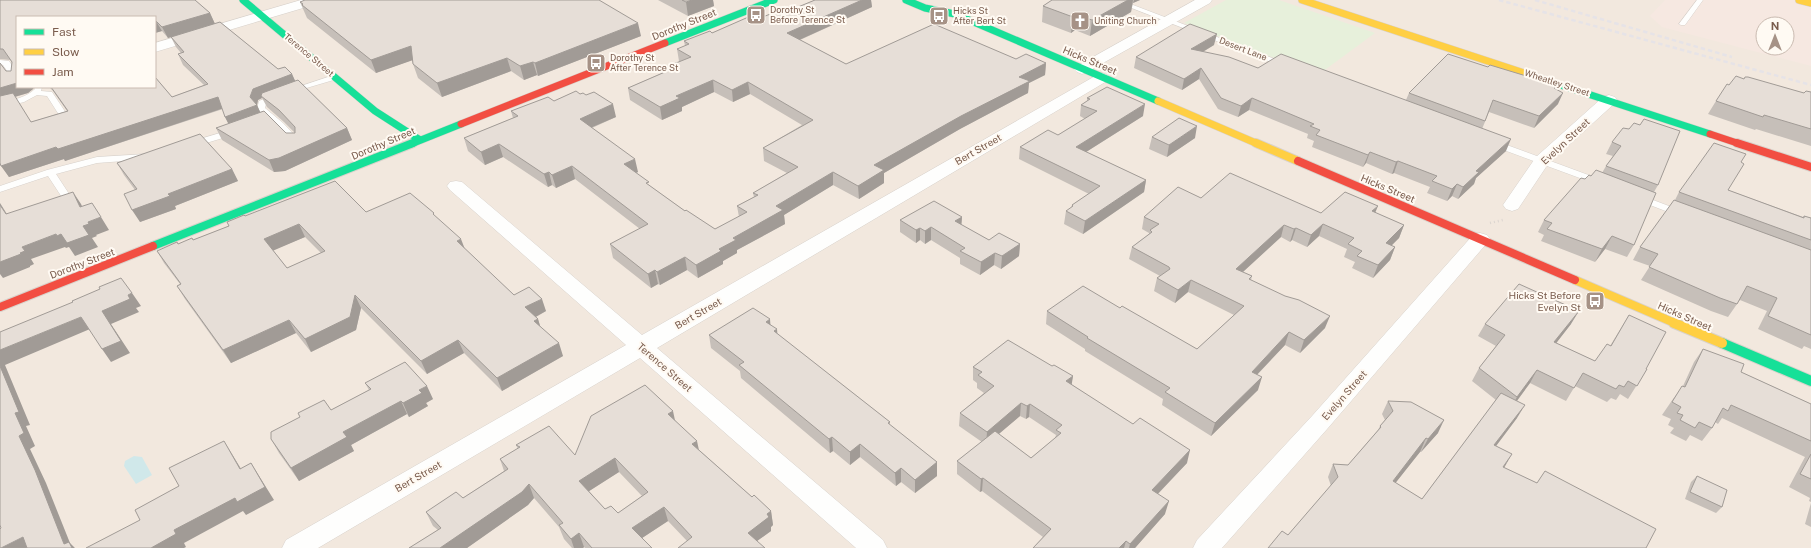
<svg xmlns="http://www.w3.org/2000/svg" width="1811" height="548" font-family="'Public Sans',sans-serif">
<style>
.residential{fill:#f2e8de;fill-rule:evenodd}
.commercial{fill:#f6e8e1;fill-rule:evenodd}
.green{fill:#e7f0db}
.water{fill:#d0e8ea}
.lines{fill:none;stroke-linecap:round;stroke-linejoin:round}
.lane-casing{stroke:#d7d1cb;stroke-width:1}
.street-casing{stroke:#d7d1cb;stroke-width:1}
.fast-far2-casing{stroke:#d9d2cb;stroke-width:8}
.fast-far1-casing{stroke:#d9d2cb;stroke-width:10}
.fast-casing{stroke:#d9d2cb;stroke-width:12}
.slow-far2-casing{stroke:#d9d2cb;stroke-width:8}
.slow-far1-casing{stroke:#d9d2cb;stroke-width:10}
.slow-casing{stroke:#d9d2cb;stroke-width:12}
.jam-far1-casing{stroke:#d9d2cb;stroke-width:8}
.jam-casing{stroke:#d9d2cb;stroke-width:10}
.path{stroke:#dcd5d0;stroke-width:2.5;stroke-dasharray:1 3;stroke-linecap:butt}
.lane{fill:#fefefd;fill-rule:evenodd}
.street{fill:#fefefd;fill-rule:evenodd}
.fast-far2{stroke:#16e098;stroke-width:7}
.fast-far1{stroke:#16e098;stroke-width:8}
.fast{stroke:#16e098;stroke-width:10}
.slow-far2{stroke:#ffcf43;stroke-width:7}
.slow-far1{stroke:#ffcf43;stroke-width:8}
.slow{stroke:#ffcf43;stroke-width:10}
.jam-far1{stroke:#f24e42;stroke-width:7}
.jam{stroke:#f24e42;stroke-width:8}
.rail{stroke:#e6e3e7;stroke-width:2.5;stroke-dasharray:4.5 3;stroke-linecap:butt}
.wall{fill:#c6bfb9;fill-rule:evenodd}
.shaded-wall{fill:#a19b96}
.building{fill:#e6ded7;stroke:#a19b96;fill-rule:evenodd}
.labels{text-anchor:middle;stroke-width:4;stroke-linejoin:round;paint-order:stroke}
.far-poi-label{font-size:9px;fill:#7a5c4d;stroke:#fffaf3;text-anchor:start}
.far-street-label{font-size:9px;fill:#7a5c4d;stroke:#fffaf3}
.street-label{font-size:10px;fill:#7a5c4d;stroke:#fffaf3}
.poi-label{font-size:10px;fill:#7a5c4d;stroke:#fffaf3;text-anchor:end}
</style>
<rect width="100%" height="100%" fill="#f9f5f0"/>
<path class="residential" d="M0,0h1811v548h-1811zM17,17h138v70h-138zM1763,24h24v24h-24z"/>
<path class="commercial" d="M1665,0h146v66l-149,-39 -12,-11zM1763,24h24v24h-24z"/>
<path class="green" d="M1226,0h53l96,33 -57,42 -134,-52z"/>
<path class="water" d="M134,456l8,1 10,18 -16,9 -12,-18 1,-5z"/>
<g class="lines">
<defs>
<path id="lane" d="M1111,0h9l168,64 -4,2h-3z
M1697,0h6l-18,25h-4l-2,-1z
M0,60l9,1 8,12v8h-3l-11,-16 -3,-1z
M334,75h3v4l-44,13 -4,-2z
M34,87h8l-1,4 11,1 16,24 -1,2h-6l-14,-22 -10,-1 -13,7 -24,6v-5c12,-3 26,-5 35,-14z
M276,94h3v4l-13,6 -1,4 18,15 16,17v4h-6l-36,-35 2,-8z
M230,130h6l1,2 -1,2 -43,13 -4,-3 1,-2z
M1496,141l106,39 1,2 -4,3 -3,-1 -103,-38 -1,-2z
M147,154l3,1 1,2 -1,2 -53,4 -41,11 19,29 -2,2h-6l-19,-29 -48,16v-6l47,-16 50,-13z
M1640,195l42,16 2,2 -2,2h-6l-39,-15 -2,-2 2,-2z"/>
<path id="street" d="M301,0h21l-2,3 -165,49v-9z
M1195,0h17l-2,3 -123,69 -5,2 -5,-2 -3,-3 3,-3z
M1102,73l5,2 3,3 -3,3 -450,267 226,192 4,8h-31l-216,-190 -322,190h-36l4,-8 340,-195 -176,-155 -3,-4 3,-4 6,-1 6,1 180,153 455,-260z
M1609,95l6,2 2,3 -2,3 -67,61 -30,45 -6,2 -6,-2 -3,-4 33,-48 67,-60z
M1480,233l7,2 3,4 -3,4 -159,185 -106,120h-29l4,-8 115,-124 161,-181z"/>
<path id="fast-far2" d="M243,0l132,111 45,29
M906,0l19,8 30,6 203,87
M665,43l109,-43
M1530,75l180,59
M411,144l50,-20"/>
<path id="fast-far1" d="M153,246l260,-103"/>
<path id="fast" d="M1722,343l89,38"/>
<path id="slow-far2" d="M1302,0l228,75
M1799,0l12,3
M1158,101l100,43"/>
<path id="slow-far1" d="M1256,143l42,18
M1575,280l102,44"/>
<path id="slow" d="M1674,323l48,20"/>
<path id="jam-far1" d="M461,124l204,-81
M1710,134l30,10"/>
<path id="jam" d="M1737,143l74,24
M1298,161l277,119
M0,307l153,-61"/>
</defs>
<use href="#lane" class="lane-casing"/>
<use href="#street" class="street-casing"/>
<use href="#fast-far2" class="fast-far2-casing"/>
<use href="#fast-far1" class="fast-far1-casing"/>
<use href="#fast" class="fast-casing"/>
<use href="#slow-far2" class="slow-far2-casing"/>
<use href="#slow-far1" class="slow-far1-casing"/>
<use href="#slow" class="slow-casing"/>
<use href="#jam-far1" class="jam-far1-casing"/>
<use href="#jam" class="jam-casing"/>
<path class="path" d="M1490,223l13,-3"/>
<use href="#lane" class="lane"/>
<use href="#street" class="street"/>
<use href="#fast-far2" class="fast-far2"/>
<use href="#fast-far1" class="fast-far1"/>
<use href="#fast" class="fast"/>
<use href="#slow-far2" class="slow-far2"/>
<use href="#slow-far1" class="slow-far1"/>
<use href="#slow" class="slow"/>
<use href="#jam-far1" class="jam-far1"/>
<use href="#jam" class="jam"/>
<path class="rail" d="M1499,0l312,85
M1535,0l197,57"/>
</g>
<path class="wall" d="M0,0h195l15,13 5,11 5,-2 58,47 7,-2 7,7 3,7 3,-1 49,48 5,12 -67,31 -11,1 -52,-32 -6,-12 13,-4 -4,-7 -2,-8 -158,52 -1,-2 -55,18 -9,-14v-100l6,8h5l1,-9 -2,-2 -10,-1zM17,17h138v16l7,-2 6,7 3,-1 5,10 5,6 -3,1 5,11 21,20 -32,12 -17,-20v10h-106l4,4 14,20 -36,11 -16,-25 13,-4 5,-4 1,-2h-17zM262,98l5,9 17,15 11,11h-9l-22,-22 -4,1 -3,-7 1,-5z
M658,0h55l1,6 -26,10z
M815,0h56l1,7 -72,33 46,24 170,-5 30,4 -1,12 -16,8 -1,10 -68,36 -76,44v10l-25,16 -26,-14 -49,30 1,9 -48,26v3l-14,8v3l-25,14 -11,-8 -27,15 -2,-1 -7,4 -38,-30 -3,-14 30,-15 -65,-50 -19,9 -4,-3 -4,2 -45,-30 -18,8 -17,-14 -4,-13 49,-20 -2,-7 43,-10 62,16 -24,11 46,44 -2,1 14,13 35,25 30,18 24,-12 -2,-11 17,-9 -1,-4 34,-20 -23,-12 -1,-13 39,-23 -52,-31 -17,8 -19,-10 -32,15v4l-20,9 -32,-20 -2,-12 34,-15 -1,-4 19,-7 -1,-1 -2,-12 8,-3 -1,-5 114,-34z
M1052,0h88l-7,3 -2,9 -41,24 -15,-6 -4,3 -29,-11 1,-16z
M300,2l341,34 -103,40 -1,-1 -13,5 -13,-9 -69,26 -24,-19 -5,-14 -1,-4 -36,13 -69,-55z
M1214,45l-11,7 55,16 148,32 3,-7 79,-26 67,21 3,16 -24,24 -45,-16 -7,17 24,22 -30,27 -2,6 -16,15 -6,-3 -5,5 -20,-8 3,-6 -36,-14 -2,1 -26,-11 -3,4 -51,-20 2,-6 -7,-3 1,-4 -59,-24 -11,7 -20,-8 -19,-30 -17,11 -48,-22 2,-11z
M1744,79l60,14 7,-1v54l-55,-17 -1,1 -47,-16 8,-13 13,-16z
M1087,98l56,18 -57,36 60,28 -2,12 -61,42 -19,-10 2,-13 5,-3 1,-3 17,-11 -70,-35 1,-12 38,-12 27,-16 -5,-3 1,-11 6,-4z
M1640,125l18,60 -4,7 -20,53 -7,12 -22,-8 -10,13 -54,-21 3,-6 -6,-3 6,-12 41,-41 6,-3 11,-3 4,-7 7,-10 -7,-2 6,-12 17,-13z
M1152,137l43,1 -28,19 -18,-8z
M1741,162l-13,28 75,27 1,-1 7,2v131l-7,-3 -2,3 -44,-20 9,-18 -27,-11 -3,4 -9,13 -17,-6 -70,-31 9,-14 -17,-6 7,-13 35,-47 4,-8z
M117,163l115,6 6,12 -63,25 1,3 -36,13 -5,-32 -11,-15z
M1201,198l120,15h54l29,12 -5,13 -8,8 4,1 -5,13 -17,18 -21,-10 3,-6 -11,-5 3,-8 -28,-13 -12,11 -15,-7 -2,2 -9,-5 -38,35 9,4 -1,4 74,48 -25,25 -15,-8 -28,30 1,15 -47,46 -49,-31 1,-6 -78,-48v-2l-39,-25 1,-13 73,-3 77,41 37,-34 -46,-23 -13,11 -21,-12 3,-13 3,-2 -31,-17 3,-12 17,-13v-1l-7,-4 2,-12z
M366,212l70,5 28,31 50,47 32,16 -10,6 2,2 2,8 23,29 -61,35 -38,-38 -37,21 -66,-66 -5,22 -45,22 -15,-19 -65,30 -46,-64 -8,-13 3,-2 -16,-21 -7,-12 21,-7 15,-4 36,-14 -2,-4 18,-6zM305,237l16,16 -34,15 -14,-18z
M962,217l-1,8 28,15 31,4 -1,12 -18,13 -7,-4 -14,10 -20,-11v-6l-29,-18 -6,4 -5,-4 -4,3 -16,-11v-12z
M1629,315l17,54h1l-19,30 -8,-5 -4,6 -5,-2 -4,4 -32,-16 -9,15 -36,-18 -13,18v17l-21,28 8,22 33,15 119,46 -368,6 43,-49 -3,-9 5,-13 15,1 30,-35 2,-4 5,-6 -3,-6 6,-13 50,32 -17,19h-1l-25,31 27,16 74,-99 -24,-19 7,-13 17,-22 -18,-10 7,-12h86l-15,19 39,18 15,-15z
M770,324l8,11 112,87v3l47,37v14l-22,17 -14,-11 -5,4 -36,-29 -10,8 -17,-14 -3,2 -89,-75 -1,-7 -29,-23 -2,-13z
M1703,349l38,23 70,32v98l-2,-1 1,-3 -21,-11 16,-30 -83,-39 -4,6 -3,-2 -3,6 -10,13 -12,-6 -4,6 -16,-8 4,-5 -6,-3 3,-6 -9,-4 11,-16 10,-13 11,-24z
M1052,366l21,10 -2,8 116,79 -29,31 7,20 -30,34h-102l10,-11 -61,-46 -2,1 -23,-18v-13l25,-19 -23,-16 1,-13 24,-20 -7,-5v-5l-4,-3v-13zM1020,416l6,3 3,-2 27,18 -1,3 -24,20 -33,-24z
M365,383l68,16 -7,4 2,3 -19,11 -2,-3 -56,31 3,6 -55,30 -20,-28 -8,-14 60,-29 38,-20z
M675,420l23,29 54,48 19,14 2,14 -2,2v4l-14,10h-70l-19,-20 -26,17 10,10h-67l-1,-1 -1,1h-11l-8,-9 -5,-12 -25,-29 -6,7 -61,43h-58l29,-18 -5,-4 -7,-14 37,-14 41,-27 -4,-12 18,-10 -2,-4 59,10zM619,472l23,24 -24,17 -13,-4 -16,-18z
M1697,476l25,31 -6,6 -31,-14 6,-17z
M1811,503v24l-6,-3z"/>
<path class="shaded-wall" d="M692,0h21l1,6 -26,10 -2,-14z
M862,0h9l1,7 -84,38 -1,-12z
M1128,0h5l-2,12 -41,24 2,-16z
M1134,0h6l-7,3z
M210,13l5,11 -47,14 -6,-11z
M1077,15l-2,15 -4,3 2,-16z
M155,21h1l6,10 -7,2z
M638,23l3,13 -103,40 -3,-13z
M1217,34l-3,11 -25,15 2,-11z
M411,46l5,13 -40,14 -5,-13z
M507,58l4,13 -69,26 -5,-14z
M533,62l4,13 -13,5 -4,-14z
M1046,63l-1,12 -16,8 -1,10 -68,36 -76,44v10l-25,16 -1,-13 16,-21 145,-88z
M1201,68l-2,11 -17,11 2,-11z
M292,74l5,11 -36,11 1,2 -4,2 -1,5 5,11 -31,13 -6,-12 25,-20 3,-8z
M713,80l1,12 -32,15v4l-20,9 -2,-13 16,-11z
M748,82l2,12 -17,8 -1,-12z
M17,83v4h17l-1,2 -5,4 -28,8v-13z
M1563,93l-5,11 -24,24 5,-12z
M218,97l6,11 -159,53 -1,-2 -55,18 -8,-11 55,-19z
M1252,98l-3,12 -11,7 3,-11z
M613,104l3,13 -33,14 -3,-12z
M1145,104l-2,12 -68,43 1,-12z
M1197,126l-2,12 -28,19 2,-12z
M347,128l5,12 -67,31 -11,1 -5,-12z
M1511,139l-5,12 -30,27 -2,6 -16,15 5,-12 13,-16z
M499,144l4,13 -18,8 -4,-13z
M1370,152l-4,11 -3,4 5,-12z
M635,159l3,13 -11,5 -3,-13z
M1398,161l-4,12 -2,1 4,-12z
M572,166l3,13 -19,9 -4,-13z
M232,169l6,12 -63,25 1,3 -36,13 -8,-12 36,-16z
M549,172l3,13 -4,2 -4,-13z
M833,172v13l-49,30 1,9 -48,26v3l-14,8v3l-25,14 -2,-13 23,-16 57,-43z
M1146,180l-2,12 -61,42 2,-13z
M1457,184l-5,12 -5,5 5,-12z
M73,192l8,12 7,15 -8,-12z
M0,203l15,24 -9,-13 -6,-9z
M1378,206l-5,12 -1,-7z
M101,217l8,13 -13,5 1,1 -5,2 6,9 -23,9 -6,-9 -3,1 -1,-1 -34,12 3,5 -4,2v1l-27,11 -3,-4v-12l20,-9 2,-6 34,-13 27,-8 5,-4z
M962,217l-1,13 -6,-9z
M299,224l6,13 -35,15 -6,-13z
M1323,224l-4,12 -12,11 4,-12z
M1284,225l-3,12 -48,44 3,-12z
M1404,225l-5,13 -18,18 5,-13z
M931,227v13l-6,4v-13z
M920,228v12l-4,3v-13z
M1296,228l-4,12 -2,2 4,-13z
M1612,236l-7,13 -10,13 7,-13z
M461,239l5,13 -9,-11z
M1020,244l-1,12 -18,13 1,-13z
M1395,247l-5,13 -17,18 5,-13z
M995,253l-1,12 -14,10 1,-13z
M685,257l2,13 -27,15 -3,-13z
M655,270l3,14 -7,4 -3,-14z
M1191,280l-3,12 -13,11 3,-13z
M132,293l9,13 -5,2 3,4 -28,12 19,29 -19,9 -9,-13v-38l26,-16z
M355,295l6,13 -5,22 -45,22 -6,-13z
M542,299l4,12 -16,9 -5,-13z
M1579,311l-8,13 -24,31 7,-13z
M1330,316l-5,12 -25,25 4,-13z
M81,317l9,12 -85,36 25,60 -4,1 9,20 -5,3 16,34 24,60 5,5h-7l-4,-4 -45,-108 -4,-23 -15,-47v-16z
M538,319l4,13 -8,-11z
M770,319l1,13 -5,-10z
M289,320l7,13 -65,30 -8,-13z
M777,329l1,13 -4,-11z
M1289,332l-4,13 -37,39 4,-12z
M458,340l6,13 -37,21 -6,-13z
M559,343l4,13 -61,35 -5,-13z
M1537,370l-7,13 -20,27 7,-13z
M1073,376l-2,13 -5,-8z
M1262,377l-4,13 -47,46 4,-13z
M427,386l6,13 -7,4 2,3 -19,11 -6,-14 16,-13z
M401,401l6,13 -56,31 3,6 -55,30 -8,-13 52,-36z
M1021,403l-1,13 -34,29 1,-13z
M1030,404l-1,13 -3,2 1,-13z
M1525,405l-8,13 -30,40 7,-13z
M673,411l3,14 -8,-11z
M1444,420l-6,13 -17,19 7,-13z
M832,437l1,14 -3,2 -1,-14z
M1426,438l-6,14 -34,43 7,-14z
M224,441l8,13 17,28 -9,-13z
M697,441l3,14 -8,-11z
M860,444v13l-10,8v-13z
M1190,450l-3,13 -38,40 3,-13z
M1512,454l-8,14 -1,-1z
M615,458l4,14 -36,23 -4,-14z
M937,462v14l-22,17v-13z
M251,463l23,37 -28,15 -3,-4 -59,32 2,4 -2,1h-33l23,-18z
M901,468v14l-5,4 -1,-13z
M983,478l-1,13 -2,1 1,-13z
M529,484l5,14 -6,7 -61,43h-27z
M1169,501l-4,13 -30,34h-6l1,-4z
M664,507l4,14 -32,21 -4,-14z
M771,511l2,14 -2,2v4l-21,15 -2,-13 19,-19z
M579,533l5,14 -1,1h-9l-3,-9z
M23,537l11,11h-33z
M1126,541l-2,7h-5z"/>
<path class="building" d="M0,0h195l15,13 -48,14 -6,-6h-1v-4h-138v66l-17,5v-25l6,8h5l1,-9 -9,-13h-3z
M305,0h294l39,23 -103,40 -2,-1 -13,4 -13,-8 -70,25 -24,-19 -2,-18 -40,14 -69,-55 1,-1 -3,-2z
M682,0h10l-6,2z
M815,0h47l-75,33 59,31 88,-40 82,35 10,-5 20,9 -27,14 11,4 -69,35 -87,49 10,5 -26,16 -25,-14 -57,34 7,4 -50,28 3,2 -17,9 2,2 -25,14 -11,-8 -28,15 -2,-2 -7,4 -38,-30 38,-20 -76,-58 -20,9 -3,-3 -5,2 -45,-30 -18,8 -17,-14 54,-22 -7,-5 37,-14 6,4 22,-10 4,3 3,-1 3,2 8,-3 19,12 -33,15 55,40 -11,5 25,18 -3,1 39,28 1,-1 29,19 32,-17 -10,-6 21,-11 -5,-2 45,-26 -35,-19 50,-28 -65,-38 -16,8 -19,-10 -37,16 4,2 -20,9 -32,-19 37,-16 -4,-3 30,-12 -14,-8 12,-5 -5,-3 26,-10 2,2 41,-18 7,3 34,-13 4,2z
M1052,0h76l-36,20 -15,-5 -4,2 -30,-11z
M220,22l58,47 7,-2 7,7 -39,15 -3,8 7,8 -32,12 -7,-20 -160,52 -2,-2 -55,19 -1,-3v-67l13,-3 18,29 37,-11 -17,-24h104v-10l17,20 36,-13 -30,-30 6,-2 -13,-15z
M1190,24l27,10 -26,15 38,8 29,11 23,-14 230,85 -35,32 3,1 -16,15 -6,-3 -5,5 -20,-8 5,-5 -39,-15 -2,1 -26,-10 -2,3 -52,-20 4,-5 -10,-4 4,-2 -62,-26 -11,8 -20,-8 -20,-30 -17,11 -48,-22z
M1448,54l40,13 2,-2 56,17 10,4 -2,2 9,5 -24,23 -46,-16 -8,21 -76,-28z
M1736,76l8,3 1,-2h3l56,16 2,-2 5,1v37l-47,-14 -1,2 -47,-16 11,-17 2,1z
M298,80l49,48 -68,30 -10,2 -53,-32 48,-17 22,22h9v-6l-16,-17 -18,-14 1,-3z
M1107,87l38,17 -69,43 70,33 -61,41 -19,-10 7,-5 -1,-1 28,-19 -80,-39 28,-17 10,5 39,-24 -16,-6 9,-6 -3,-1z
M1179,118l18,8 -28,19 -17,-8z
M1644,119l36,12 -22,54 -52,-19 15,-20 -9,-4 11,-14 6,1 5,-6 6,2z
M200,134l32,35 -64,25 2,2 -38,14 -8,-16 13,-5 -20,-26z
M1714,143l32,11 -5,8 3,2 -16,26 76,28v-2l7,2v22l-132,-48z
M1596,170l60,23 -22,52 -22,-9 -10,13 -55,-20 5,-6 -8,-3 37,-42 4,1 4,-4 2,1z
M1230,173l91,40 24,-21 33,14 -6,5 32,14 -18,18 9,4 -17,18 -21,-9 5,-5 -14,-7 6,-6 -31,-14 -12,11 -15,-7 -2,1 -10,-4 -48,44 16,7 -3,3 36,17 14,4 31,16 -26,24 -15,-8 -37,40 10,5 -47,46 -50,-31 5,-4 -83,-50 1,-1 -41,-26 36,-25 37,22 2,-2 75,43 47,-43 -53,-26 -13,10 -21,-12 13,-9 -1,-2 -37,-20 20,-15 -2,-2 9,-6 -15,-7 34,-30 23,11z
M335,181l31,31 44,-19 24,20 -1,1 28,25 -4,2 57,54 15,-8 13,12 -17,8 13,12 -4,2 25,22 -62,35 -39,-38 -37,21 -66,-66 -5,22 -45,22 -16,-19 -66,30 -46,-64 4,-2 -24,-33 20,-9 1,2 14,-6 1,2 36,-14 -2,-4 17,-7 1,1zM299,224l26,27 -38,17 -23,-29z
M73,192l7,15 12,-4 9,14 -13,5 1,2 -6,2 6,9 -22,8 -6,-9 -4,2 -1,-2 -34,13 3,4 -5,2 1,1 -21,8v-57l6,9z
M1674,200l137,50v85l-43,-19 9,-18 -30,-12 -10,18 -17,-6 -71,-31 9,-13 -18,-7z
M934,201l28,16 -7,4 34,19 10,-7 21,11 -18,12 -7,-3 -14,9 -21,-11 5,-3 -34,-21 -6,4 -5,-3 -4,2 -16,-10z
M121,278l11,15 -4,2 2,4 -28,12 19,30 -19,8 -21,-32 -81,33v-18l73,-30 -1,-1 28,-12 -1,-2z
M1519,284l60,27 -25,31 41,19 12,-17 4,2 18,-31 37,17 -20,37h1l-10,17 -9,-5 -4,6 -5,-2 -3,4 -33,-16 -9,15 -37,-18 -20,27 -38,-29 26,-33 -20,-11z
M753,308l17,11 -4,3 11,7 -3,2 116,91 -2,1 49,39 -22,18 -14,-12 -6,5 -35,-29 -10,8 -18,-15 -3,2 -90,-74 5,-3 -35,-27z
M1008,340l44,26 2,-1 19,11 -7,5 67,43 7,-6 50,32 -38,40 17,11 -39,43 -4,-3 -7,7h-86l18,-19 -68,-51 -2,1 -24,-18 38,-30 36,27 30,-25 -5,-3 6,-5 -32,-21 -3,2 -6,-3 -34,29 -27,-19 34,-27 -16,-11 4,-3 -9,-5z
M1703,349l41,15 -3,8 70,32v37l-80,-36 -3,6 -5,-3 -11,20 -13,-6 -4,6 -15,-8 3,-5 -6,-2 4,-6 -9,-5 10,-16 3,1z
M405,362l22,24 -8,4 3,3 -19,10 -2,-2 -58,31 4,5 -56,31 -20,-29v-7l29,-15 -2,-4 26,-13 7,10 40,-21 -6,-6z
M0,366l19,46 -4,1 9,20 -5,3 16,34 29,74 5,-2 3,6h-45l-4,-11 -22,11h-1v-19l1,-1 -1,-3z
M645,385l28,26 -5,3 29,27 -5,3 60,53 2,-2 17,16 -4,3 2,3 -21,16 17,15h-87l14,-11 -28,-30 -32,21 20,20h-60l-13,-15 -8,6 -12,-14 4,-2 -34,-39 -7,8 -82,56h-31l32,-20 -15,-16 30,-20 7,6 45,-29 -8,-10 20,-12 -4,-2 33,-19 26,29 16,-39zM615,458l33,34 -30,21 -7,-7 -6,3 -26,-28z
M1501,393l24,12 -31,40 18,9 -9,13 34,16 8,-12 111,58 -10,19h-378l14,-17 6,4 50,-58 -5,-13 15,1 33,-38 -1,-1 13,-15 -5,-10 23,1 33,18 -16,19 -2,-1 -33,43 29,18z
M224,441l16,28 11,-6 14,24 -28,15 -2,-4 -61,32 2,4 -25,14h-65l54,-28 -5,-10 44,-24 -10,-18z
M1811,454v25l-11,-5z
M1697,476l30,14 -5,17 -32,-15z"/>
<defs>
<symbol id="bus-square" viewBox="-11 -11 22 22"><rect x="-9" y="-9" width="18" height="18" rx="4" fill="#a69286" stroke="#fffaf3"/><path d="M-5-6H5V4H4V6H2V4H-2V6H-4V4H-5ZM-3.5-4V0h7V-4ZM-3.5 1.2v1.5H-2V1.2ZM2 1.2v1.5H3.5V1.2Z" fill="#fff"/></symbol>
<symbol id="church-square" viewBox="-11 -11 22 22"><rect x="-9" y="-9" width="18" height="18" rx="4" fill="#a69286" stroke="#fffaf3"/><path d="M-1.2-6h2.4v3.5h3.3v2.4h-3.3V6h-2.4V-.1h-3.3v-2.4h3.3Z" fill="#fff"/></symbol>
</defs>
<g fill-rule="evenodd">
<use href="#bus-square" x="745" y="4" width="22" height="22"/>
<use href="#bus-square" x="928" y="5" width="22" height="22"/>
<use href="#church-square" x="1069" y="10" width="22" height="22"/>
<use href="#bus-square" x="585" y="52" width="22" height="22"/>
<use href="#bus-square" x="1584" y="290" width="22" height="22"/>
</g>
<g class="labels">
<g class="far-poi-label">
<text x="770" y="13">Dorothy St<tspan x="770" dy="10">Before Terence St</tspan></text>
<text x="953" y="14">Hicks St<tspan x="953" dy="10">After Bert St</tspan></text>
<text x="1094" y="24">Uniting Church</text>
<text x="610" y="61">Dorothy St<tspan x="610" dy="10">After Terence St</tspan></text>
</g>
<g class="far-street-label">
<text transform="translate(1243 49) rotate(21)" y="3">Desert Lane</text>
<text transform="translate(309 55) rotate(40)" y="3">Terence Street</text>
<text transform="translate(1557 83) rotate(18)" y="3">Wheatley Street</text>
</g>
<g class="street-label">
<text transform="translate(684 24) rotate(-22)" y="4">Dorothy Street</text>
<text transform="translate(1090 60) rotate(23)" y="4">Hicks Street</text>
<text transform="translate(1565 141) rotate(-43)" y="4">Evelyn Street</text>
<text transform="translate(383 143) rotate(-23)" y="4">Dorothy Street</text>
<text transform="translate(978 149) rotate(-30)" y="4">Bert Street</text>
<text transform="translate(1388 188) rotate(23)" y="4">Hicks Street</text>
<text transform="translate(82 263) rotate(-21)" y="4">Dorothy Street</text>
<text transform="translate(698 313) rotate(-30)" y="4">Bert Street</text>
<text transform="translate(1685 316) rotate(24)" y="4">Hicks Street</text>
<text transform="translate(665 367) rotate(41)" y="4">Terence Street</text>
<text transform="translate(1344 395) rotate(-49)" y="4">Evelyn Street</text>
<text transform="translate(418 476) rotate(-30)" y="4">Bert Street</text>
</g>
<g class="poi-label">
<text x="1581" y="299">Hicks St Before<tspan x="1581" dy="12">Evelyn St</tspan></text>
</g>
</g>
<rect x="16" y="16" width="140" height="72" fill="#fffaf3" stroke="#cabbb1"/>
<rect x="24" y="29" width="20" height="6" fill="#16e098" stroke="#cabbb1"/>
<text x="52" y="36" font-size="12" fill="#7a5c4d">Fast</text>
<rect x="24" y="49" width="20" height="6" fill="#ffcf43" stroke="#cabbb1"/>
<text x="52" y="56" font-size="12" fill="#7a5c4d">Slow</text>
<rect x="24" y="69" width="20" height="6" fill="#f24e42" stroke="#cabbb1"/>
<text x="52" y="76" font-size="12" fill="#7a5c4d">Jam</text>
<g transform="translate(1775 36)"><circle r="19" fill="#fffaf3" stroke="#cabbb1"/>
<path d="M0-3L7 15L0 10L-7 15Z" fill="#a69286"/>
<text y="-6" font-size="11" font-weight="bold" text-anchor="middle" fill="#7a5c4d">N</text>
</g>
</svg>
